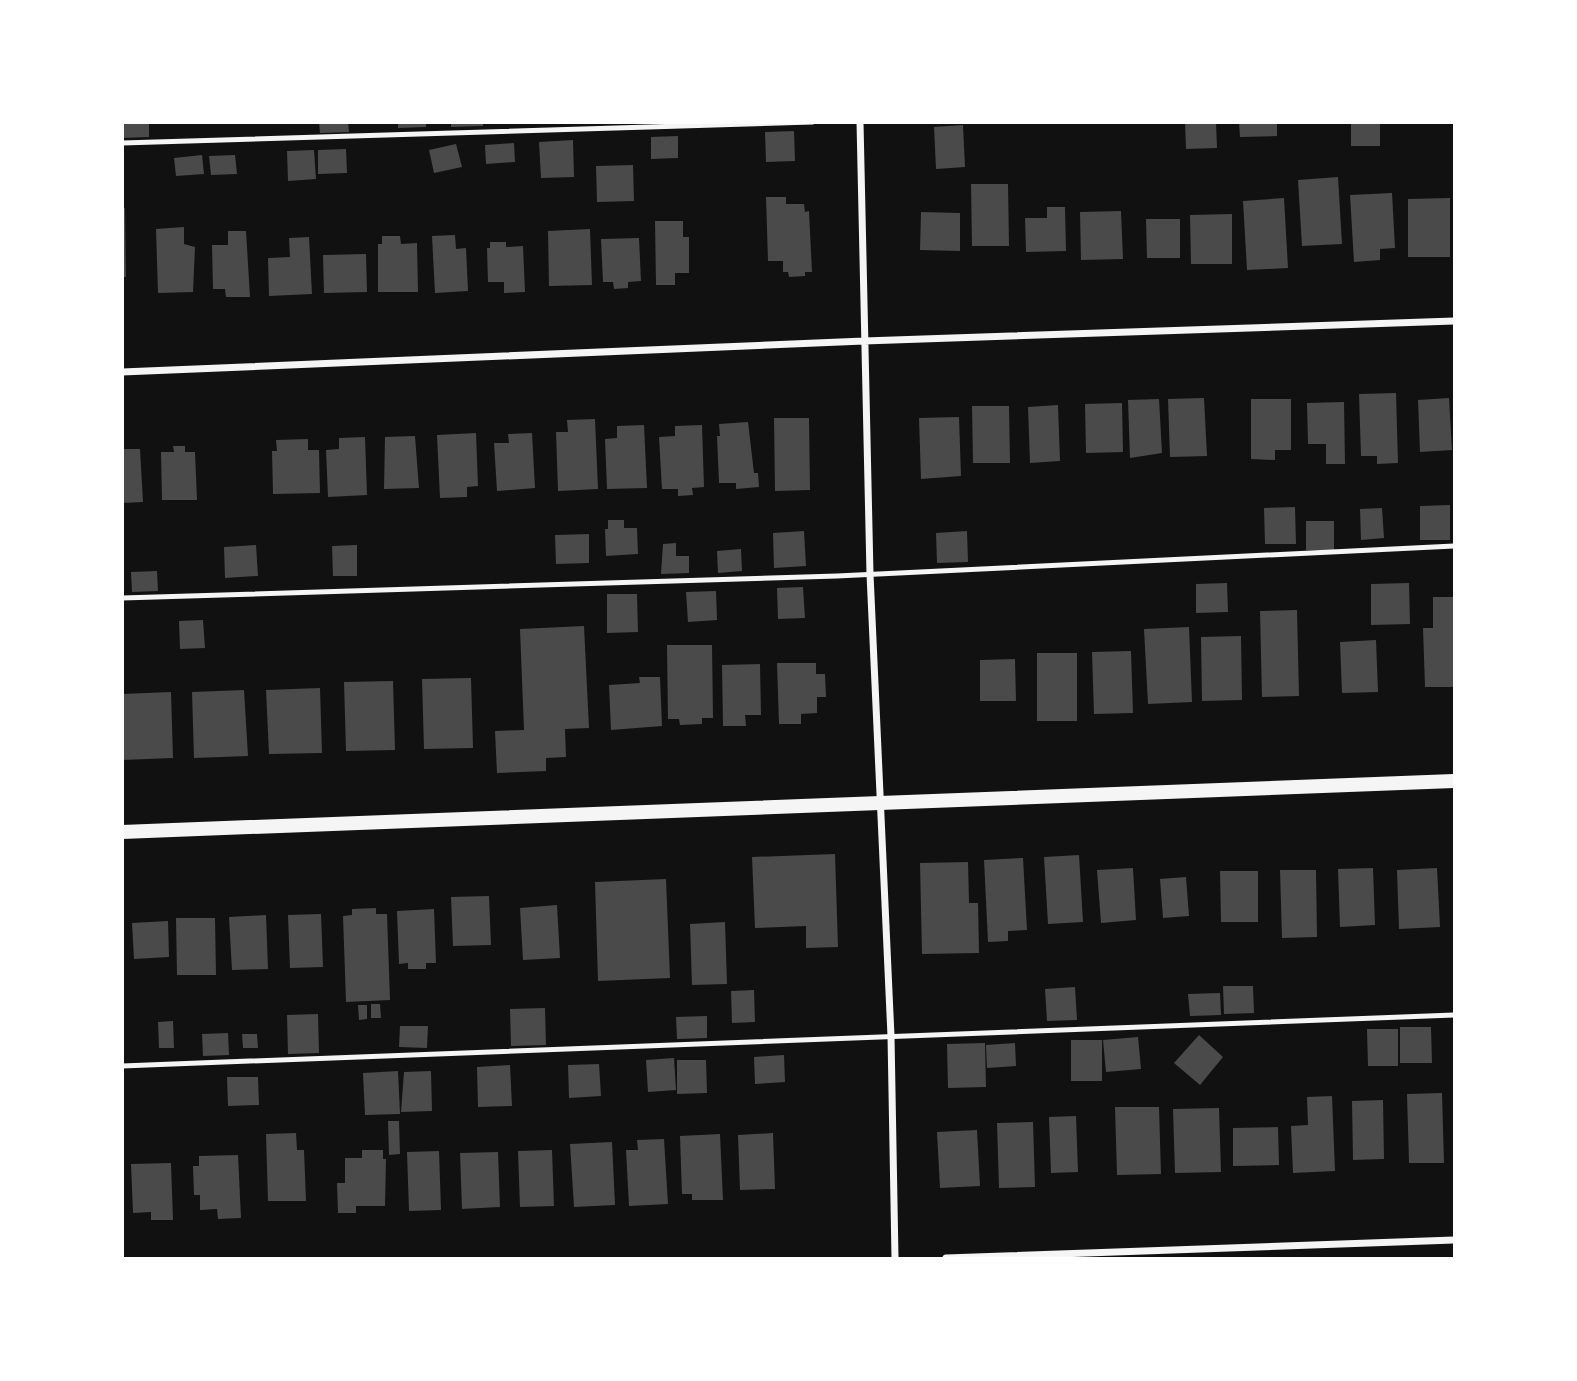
<svg xmlns="http://www.w3.org/2000/svg" width="1577" height="1381" font-family="'DejaVu Sans',sans-serif">
<style>
.building{fill:#4a4a4a}
.lines{fill:none;stroke-linecap:round;stroke-linejoin:round}
.service{stroke:#f5f5f5;stroke-width:5}
.minor{stroke:#f5f5f5;stroke-width:7}
.secondary{stroke:#f5f5f5;stroke-width:14}
</style>
<rect width="100%" height="100%" fill="#111"/>
<path class="building" d="M122,122h27v15l-27,1z
M319,122h29l1,10 -29,1z
M398,122h28v5l-28,1z
M451,122h32v4l-32,1z
M1185,122h31l1,26 -31,1z
M1239,122h38v14l-37,1z
M1351,122h29v24h-29z
M963,125l2,42 -29,2 -2,-42z
M794,131l1,30 -29,1 -1,-30z
M678,136v22l-27,1v-22z
M573,140l1,37 -33,1 -2,-36z
M514,143l1,19 -29,2 -1,-19z
M456,144l6,23 -28,6 -5,-23z
M346,149l1,24 -29,1v-24z
M314,150l2,29 -28,2 -1,-30z
M202,155l2,19 -28,2 -2,-18z
M235,155l2,19 -26,1 -2,-19z
M633,165l1,36 -37,1 -1,-36z
M1338,177l4,67 -40,2 -4,-66z
M971,184h37l1,62h-37z
M1392,193l3,55 -15,1v11l-26,2 -4,-67z
M766,197h20v7h18l1,8 4,-1 3,61h-7v4l-16,1 -1,-5h-5v-11h-15z
M1284,198l4,70 -41,2 -4,-69z
M1450,198v59h-42v-58z
M1047,207h18l1,44 -40,1 -1,-34h22z
M122,208h3l1,69h-4z
M1121,211l2,48 -42,1 -1,-48z
M921,212l39,1v38l-40,-1z
M1232,214v50h-41l-1,-49z
M1146,219h34v39h-33z
M655,221h28v16h6v36h-14v12h-19z
M184,227v17l11,3 -2,45 -35,1 -2,-64z
M590,229l2,56 -43,1 -1,-55z
M228,231h18l4,66h-24l-1,-8h-12l-1,-44h16z
M455,235l1,14 10,-1 2,43 -33,2 -3,-57z
M382,236h18l1,8 16,-1 1,49h-40v-48h4z
M309,237l3,57 -43,2 -1,-38 22,-1 -1,-19z
M639,238l2,43 -13,1v6l-14,1 -1,-7h-10l-2,-43z
M490,242h16v5l17,-1 2,46 -21,1v-11h-16l-1,-34h3z
M366,254l1,38 -43,1 -1,-38z
M1396,393l2,70 -21,1v-8h-16l-2,-62z
M1204,398l3,58 -37,1 -2,-58z
M1449,398l3,52 -32,2 -2,-52z
M1159,399l3,54 -32,5 -2,-58z
M1251,399h40v51h-16v10l-24,-1z
M1344,402l1,62h-19v-20h-18l-1,-41z
M1122,403l1,49 -37,1 -1,-49z
M1058,405l2,56 -30,2 -2,-56z
M972,406h37l1,57h-37z
M959,417l2,59 -40,3 -2,-61z
M774,418h35l1,72 -35,1z
M595,419l3,70 -40,2 -2,-59h12l-1,-12z
M748,422l6,51h4l1,14 -23,2v-6h-17l-2,-47h3l-1,-12z
M644,425l3,63 -40,1 -2,-50 12,-1v-12z
M702,425l2,62 -12,1 1,7 -15,1v-7h-16l-3,-52 16,-1v-10z
M476,433l2,53 -11,1v10l-27,1 -3,-63z
M532,433l3,55 -38,3 -3,-48h15l-1,-9z
M415,436l4,52 -35,1 1,-52z
M365,437l2,58 -39,2 -2,-47 13,-1v-11z
M308,439v11h11l1,43 -47,1 -1,-43h5l-1,-11z
M173,446h12v6h10l2,48h-35l-1,-48h13z
M122,449h18l3,53 -21,1z
M1450,505v35h-30v-34z
M1295,507l1,37h-31l-1,-36z
M1382,508l2,30 -23,2 -1,-31z
M608,520h16v8h13l1,26 -32,2 -1,-27h3z
M1306,521h28v29h-28z
M804,531l2,35 -32,2 -1,-35z
M967,531l1,31 -31,1 -1,-30z
M589,534v29l-33,1 -1,-29z
M676,543v13h13v17l-28,1 2,-30z
M256,545l2,31 -33,2 -1,-31z
M357,545v31h-24l-1,-30z
M741,549l1,22 -24,2 -1,-22z
M157,571l1,20 -26,1 -1,-20z
M1227,583l1,29 -32,1v-29z
M1409,583l1,41 -39,1v-41z
M803,587l2,31 -27,1 -1,-31z
M716,591l1,29 -29,2 -2,-30z
M607,594h30l1,38 -31,1z
M1433,597h21v90h-29l-2,-59h10z
M1297,610l2,86 -37,1 -2,-86z
M203,620l2,28 -25,1 -1,-28z
M584,626l5,102 -24,1 1,28 -20,1v13l-49,2 -2,-42 29,-1 -4,-101z
M1189,627l3,75 -44,2 -4,-75z
M1241,636l1,64 -40,1 -1,-64z
M1376,640l2,52 -36,1 -2,-51z
M667,645h45l1,73h-11v6l-22,1 -1,-6h-11z
M1131,651l2,62 -39,1 -2,-62z
M1037,653h40v68h-40z
M1015,659l1,42h-36v-41z
M777,663h39v11h9l1,23h-9v16l-16,1v10h-22z
M760,664l1,51h-16l1,11h-23l-1,-61z
M639,677h21l2,49 -51,4 -2,-45 31,-2z
M471,678l2,70 -49,1 -2,-70z
M393,681l2,69 -49,1 -2,-69z
M320,688l2,65 -53,1 -3,-64z
M244,690l4,66 -54,2 -2,-66z
M171,692l2,66 -51,2v-66z
M835,854l3,93 -32,1v-22l-51,2 -3,-71z
M1079,855l4,67 -35,2 -4,-67z
M1023,858l4,72 -19,1v10l-20,1 -4,-82z
M968,862l1,41h9l1,50 -57,1 -2,-91z
M1133,868l3,52 -35,3 -4,-53z
M1373,868l2,57 -35,2 -2,-58z
M1437,868l3,59 -41,2 -2,-59z
M1280,870h36l1,67 -35,1z
M1220,871h38v51h-37z
M1186,877l3,39 -26,2 -3,-39z
M666,879l4,99 -72,3 -3,-99z
M489,896l2,49 -38,1 -2,-49z
M557,905l3,53 -37,2 -3,-52z
M376,908v6h11l3,86 -44,2 -3,-86 9,-1v-6z
M434,909l2,54h-10v6h-18v-6l-9,1 -2,-53z
M321,914l2,53 -33,1 -2,-53z
M266,915l2,54 -36,1 -3,-53z
M176,918h39l1,57h-39z
M168,921l1,36 -35,2 -2,-36z
M725,922l2,62 -35,1 -2,-61z
M1223,986h30l1,27 -30,1z
M1075,987l2,33 -30,1 -2,-32z
M754,990l1,32 -23,1 -1,-32z
M1220,993l1,22 -31,1 -2,-22z
M371,1004h9l1,14h-10z
M358,1005h9v14l-8,1z
M545,1008l1,37 -35,1 -1,-37z
M318,1014l1,39 -31,1 -1,-39z
M707,1016v22l-30,1 -1,-22z
M173,1021l1,27h-15l-1,-26z
M400,1026h28l-1,22 -28,-1z
M1400,1027h31l1,36h-32z
M1367,1029h31v37h-30z
M228,1033l1,22 -26,1 -1,-22z
M242,1034h15l1,14h-15z
M1199,1035l24,22 -23,28 -26,-22z
M1138,1037l3,32 -35,3 -3,-32z
M1071,1040h31v41h-31z
M985,1043l1,44 -38,1 -1,-44z
M1015,1043l1,23 -29,2 -1,-23z
M784,1055l1,27 -30,2 -1,-27z
M674,1058l2,32 -28,2 -2,-32z
M677,1060h29l1,33 -30,1z
M599,1064l2,32 -32,2 -1,-33z
M510,1065l2,41 -34,1 -1,-40z
M398,1071l2,43 -35,1 -2,-42z
M431,1071l1,40 -31,1 3,-40z
M227,1077h31l1,28 -31,1z
M1442,1093l2,70h-35l-2,-69z
M1332,1096l3,75 -42,2 -2,-47 17,-1 -1,-28z
M1383,1100l1,59 -31,1 -1,-59z
M1115,1107h44l2,67 -44,1z
M1219,1108l2,64 -46,1 -2,-64z
M1076,1116l2,56 -27,1 -2,-56z
M388,1121h11l1,33 -11,1z
M1033,1122l2,65 -36,1 -2,-65z
M1278,1127l1,38 -46,1v-38z
M977,1130l3,56 -40,2 -3,-56z
M296,1133l1,17h7l2,51h-38l-2,-67z
M773,1133l2,56 -35,1 -2,-55z
M720,1134l3,66h-31v-6h-10l-2,-58z
M664,1139l4,65 -39,2 -3,-56h12l-1,-10z
M612,1142l3,63 -41,2 -4,-63z
M362,1150h21v9h3l-1,47h-29v7h-18l-1,-30h8v-25h17z
M552,1150l2,56 -34,1 -2,-56z
M439,1151l2,59 -32,1 -2,-59z
M498,1152l2,55 -38,2 -2,-56z
M238,1155l3,63 -23,1 -1,-10 -17,1v-15h-6l-1,-29h6v-10z
M171,1163l2,57h-22v-8l-18,1 -2,-49z"/>
<g class="lines">
<path class="service" d="M122,143l691,-21
M122,598l715,-22 617,-30
M122,1066l1332,-51"/>
<path class="minor" d="M860,122l10,452 21,462 4,222
M122,372l742,-31 590,-20
M946,1258l508,-18"/>
<path class="secondary" d="M122,832l1332,-51"/>
</g>
<rect width="1577" height="1381" fill="none" stroke="#ffffff" stroke-width="248"/>
</svg>
